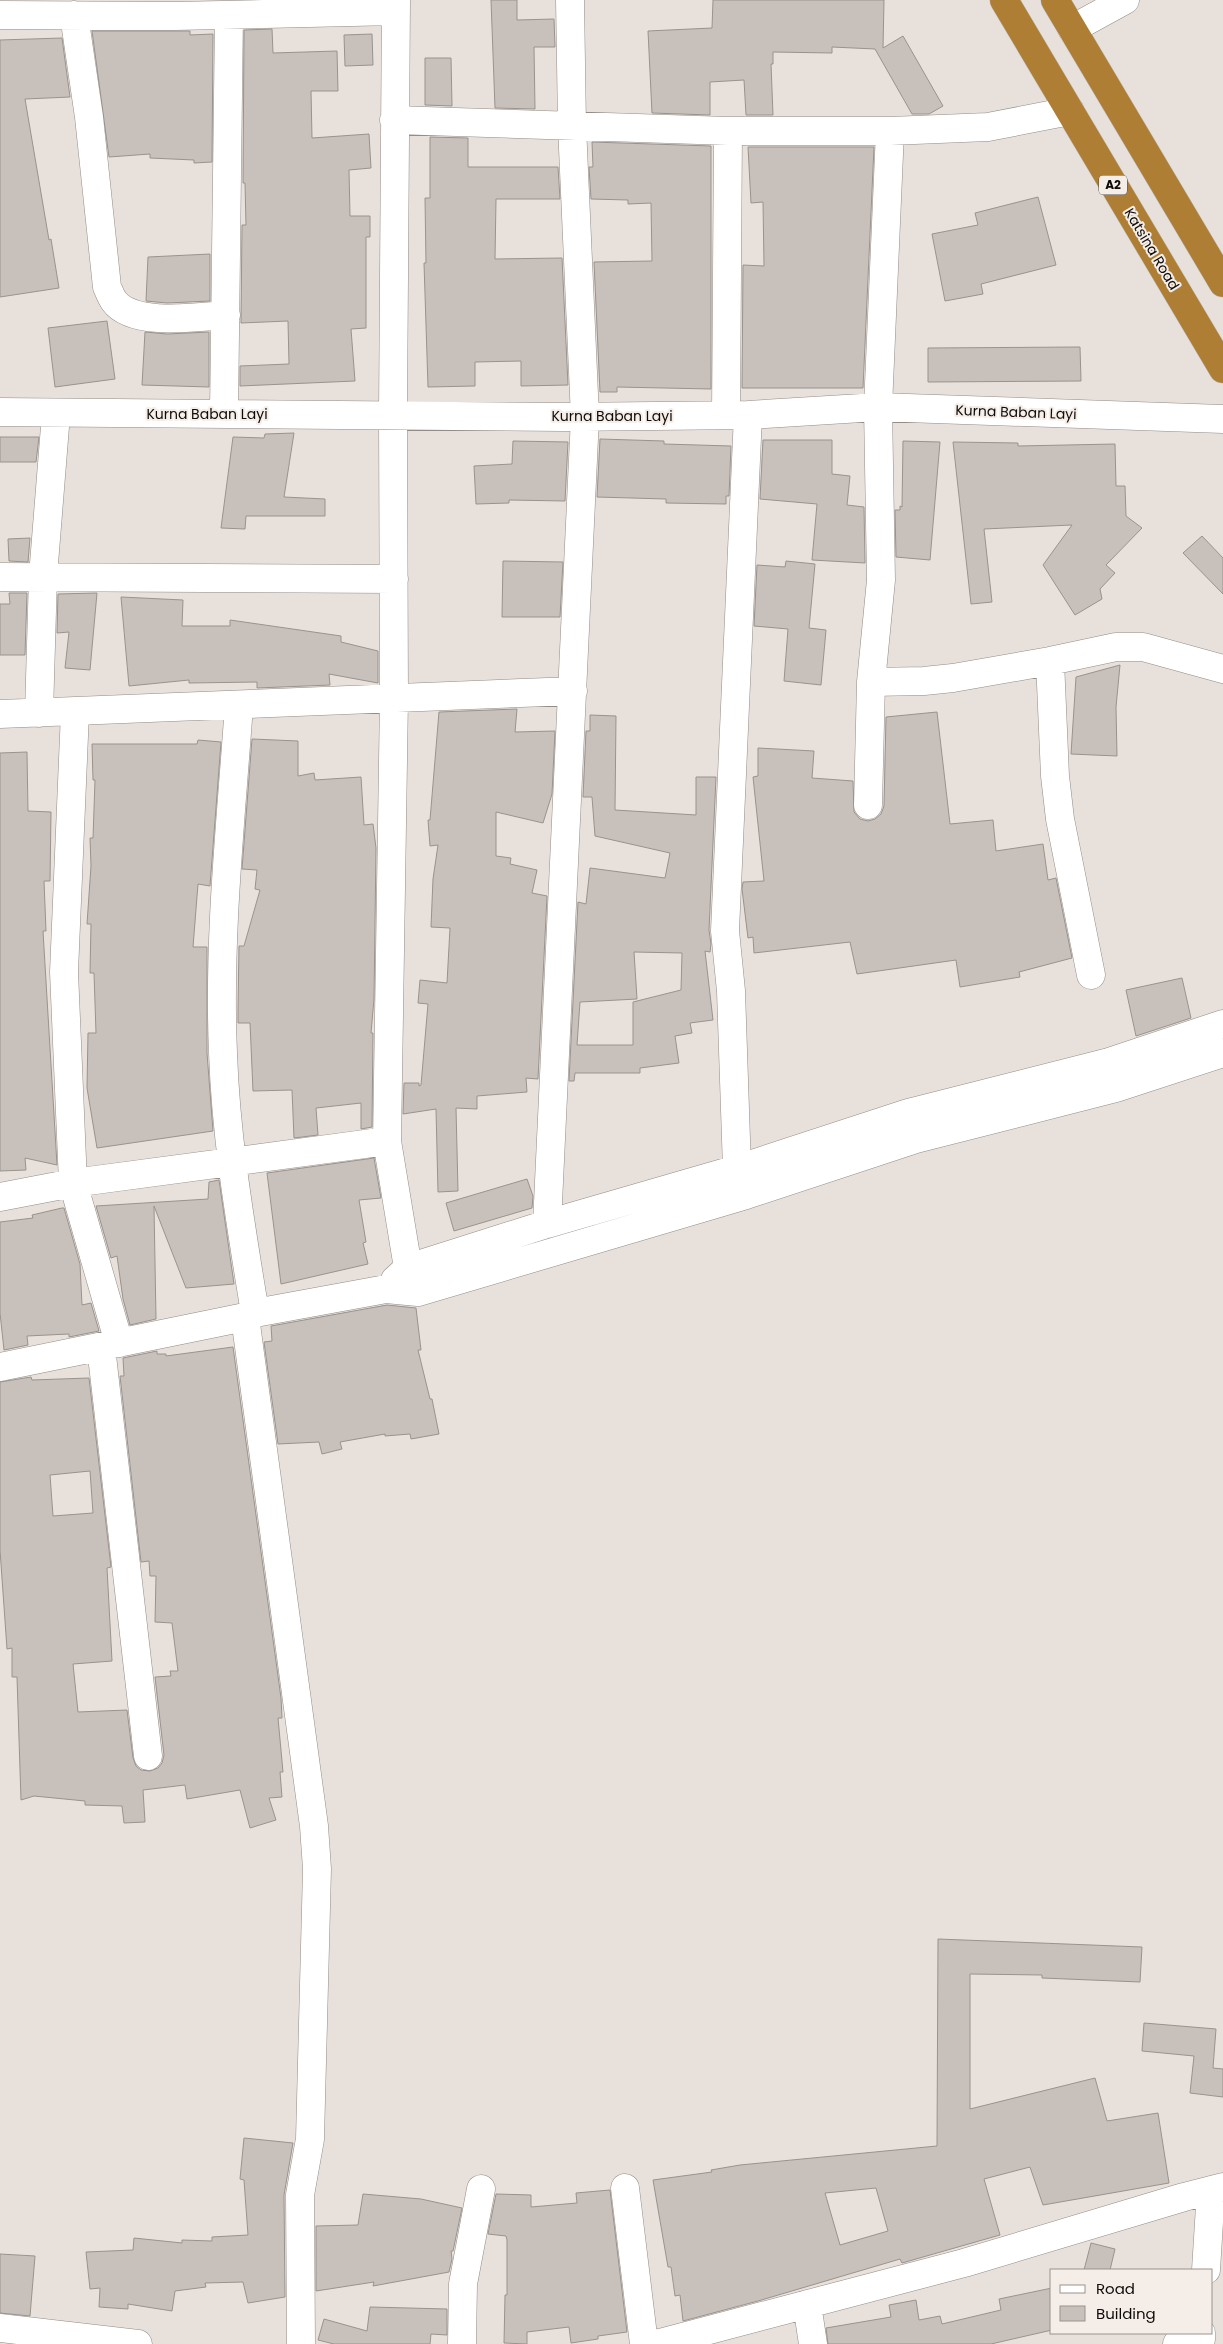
<svg xmlns="http://www.w3.org/2000/svg" width="1223" height="2344" font-family="Poppins,sans-serif">
<style>
.building{fill:#c8c0bb;stroke:#9a938d;fill-rule:evenodd}
.lines{fill:none;stroke-linecap:round;stroke-linejoin:round}
.street-casing{stroke:#938c87;stroke-width:29}
.highway-casing{stroke:#c0c0bf;stroke-width:29}
.street{stroke:#fff;stroke-width:28}
.highway{stroke:#ae7e35;stroke-width:28}
.labels{text-anchor:middle;stroke-width:4;stroke-linejoin:round;paint-order:stroke}
.shield{fill:#f5ede7;stroke:#534f4c;stroke-width:1}
.shield-label{font-size:12px;font-weight:bold;fill:#0e0b09}
.street-label{font-size:14px;fill:#0e0b09;stroke:#f5ede7}
</style>
<rect width="100%" height="100%" fill="#e8e0da"/>
<path class="building" d="M491,0h26v20l37,-1 1,28h-21l1,62 -40,-1z
M713,0h171l-1,48 20,-12 40,70 -14,8h-17l-37,-65 -43,-2v6l-59,-1v12h-2l2,51h-27l-2,-35 -34,2v33l-58,-2 -4,-82 64,-3z
M272,29l1,24 64,-2 1,40h-27l1,47 57,-4 2,34 -22,2 1,46h20v21h-4v91l-15,1 4,52 -115,5v-20l49,-2 -1,-43 -47,2 1,-98h4l-1,-42h-2l1,-153z
M92,31h98v4l23,-1 -1,128 -18,1v-3l-44,-2v-4l-41,3z
M372,34l1,31 -28,1 -1,-31z
M62,38l8,59 -45,2 24,141 2,-1 8,49 -59,9v-257z
M425,58h26l1,48 -27,-1z
M430,137l38,1v29h90l2,32h-64l-1,60 67,-1 6,127 -47,1v-25l-46,1v24l-47,1 -4,-124h2l-1,-65h5z
M592,142l119,4v243l-94,-2v5h-17l-6,-130 58,-1 -1,-58 -23,1v-4l-37,-1 -2,-32h4z
M748,147h126l-11,241h-121l1,-123 21,1 -1,-64 -12,1z
M1038,197l18,68 -75,19 2,10 -38,7 -13,-67 46,-9 -3,-12z
M210,254v47l-43,2 -21,-2 2,-44z
M107,321l8,58 -60,8 -7,-59z
M145,332l22,2 42,-2v55l-67,-2z
M1080,347l1,34 -153,1v-34z
M294,433l-10,64 41,2v17h-79l-1,13 -24,-1 12,-91 31,1 1,-4z
M0,437h39l-3,25h-36z
M600,439l64,2v3l67,2 -2,50h-3v8l-60,-1v-4l-69,-2z
M763,440h69v34l18,2 -3,29 17,2 1,56 -53,-3 5,-56 -57,-5z
M513,441l55,1 -3,59 -56,-1v3l-33,1 -2,-38 38,-2z
M903,441l37,1 -10,118 -34,-3 -1,-47h5v-4l2,1z
M953,442l65,1v3l97,-2 1,42h9l1,30 16,12 -36,37 9,8 -15,16 2,10 -27,16 -32,-50 29,-40 -88,4 8,73 -21,2z
M1202,536l21,22v36l-40,-41z
M30,538l-2,24 -19,-1 -1,-22z
M503,561l60,1 -3,55h-58z
M786,561l29,3 -6,64 17,2 -5,55 -37,-4 4,-52 -34,-3 3,-61 28,2z
M9,593h18l-2,62h-25v-51h10z
M97,593l-7,77 -25,-2 4,-36 -12,1 1,-39z
M121,597l62,3 -1,26h48v-6l111,16v6l37,9v32l-49,-9 1,11 -73,3v-6l-68,1v-3l-60,6z
M1120,665l-4,42 1,49 -46,-2 5,-77z
M517,709l-2,23 40,-1 -3,63 -9,29 -47,-11v44l15,2 -1,6 27,6 -5,23 15,3 -9,183 -12,-1 1,14 -50,4v13l-21,-1 2,83 -20,1 -2,-83 -33,5 1,-31h15v3l2,-1 7,-81 -10,-1 2,-23 27,3 3,-55 -19,-1 2,-48 5,-34 -8,1 -2,-26h2l9,-108z
M937,712l13,112 43,-4 3,31 47,-7 5,36 8,-2 16,80 -53,14 1,5 -60,10 -4,-27 -99,14 -7,-32 -96,11 -1,-16 -5,1 -6,-49 1,-7 21,-1 -11,-104 5,-1v-28l56,3 -2,27 41,3 1,31 6,7 8,2 7,-2 6,-5 3,-8 2,-89z
M590,715l26,1 -1,94 81,5v-38h20l-7,153 2,14 -1,8 -5,-1 8,69 -23,3 2,10 -17,3 4,27 -39,5v5h-65l-1,8h-5l9,-179 8,2 4,-36 75,10 5,-25 -75,-17 -3,-39h-9l3,-66h4zM634,952l48,1 -1,37 -48,12v43h-56l3,-43 57,-3z
M252,739l46,2v35l16,-3 1,7 46,-3 3,48 9,-1 3,24 -2,151 -3,34h2l-1,94 -11,2v-26l-45,5 2,27 -24,3 -2,-48 -39,1 -3,-68h-12v-14l1,-63h5l16,-56 -5,-1 2,-19 -15,-1z
M198,740l23,2 -11,144 -12,-2 -5,63h14v106l6,78 -116,17 -10,-60 1,-55h8l-2,-60h-4l1,-49h-4l4,-58 -1,-28h3l2,-58h-2l-1,-36h105z
M27,752l1,59 23,1 -1,69h-6l2,50h-3l14,234 -32,-7 1,12 -26,1v-418z
M1182,978l9,40 -55,18 -10,-46z
M374,1158l7,40 -22,2 7,42 -3,1 5,21 -87,20 -14,-111z
M527,1179l6,17 -1,12 -78,23 -8,-28z
M219,1180l15,104 -48,4 -32,-82 2,113 -26,6 -7,-26 -6,-43 -6,2 -15,-52 112,-7 1,-17z
M62,1208h2l16,56 2,41 9,-2 8,28 -30,6v-3l-42,2 1,9 -24,5 -4,-37v-91l33,-4 -1,-3z
M387,1305l29,3 5,42h-3l12,49h2l7,35 -28,5 -1,-5 -25,2v-2l-45,8 2,7 -20,5 -3,-12 -41,2 -14,-102 8,-1 -1,-15z
M233,1347l48,351 1,20h-4l5,54h-3l2,25 -13,1 7,22 -26,8 -10,-38 -53,9 -2,-14 -42,5 2,32 -21,1 -2,-17 -37,-1v-4l-51,-5 -13,4 -4,-123h-5v-29l-5,1 -7,-99v-168l31,-5 1,3 57,-2 22,189 -4,1 5,93 -39,3 5,48 49,-2 6,48 3,8 5,4 9,1 8,-3 4,-5 2,-8 -9,-78 16,-1 -1,-5h8l-6,-48 -17,-1 1,-46h-6l-1,-15 -8,1 -21,-186h4l-1,-18 34,-7v3h9v2zM90,1471l3,42 -40,3 -3,-41z
M938,1939l204,8 -2,35 -98,-4v-3l-72,-1v135l125,-31 12,43 51,-8 11,70 -126,22 -13,-38 -46,12 16,56 -98,28 -2,-4 -142,42 -75,20 -3,-26 -5,1 -4,-29h-3l-15,-87 59,-8 -1,-2 29,-5 197,-19zM876,2188l12,43 -48,14 -15,-52z
M1144,2023l72,6 -3,39 10,1v28l-33,-4 4,-37 -52,-5z
M244,2138l49,5 -9,52 1,102 -37,6 -5,-21 -38,1 1,4 -31,4 -3,20 -44,-7v5l-29,-2 1,-19 -10,1 -4,-37 47,-2 1,-12 48,5v-3l30,1v-4l36,-2 -4,-55 -4,-1z
M610,2190l17,142 -29,4v3l-27,4 -2,-16 -42,5v12l-23,-1 1,-48h2v-55l-1,-4 -18,-2 8,-40 35,1v12l46,-4 -1,-10z
M363,2194l58,5 41,9 -9,43h-2l1,8 -3,13 -76,14 1,-4 -58,9v-65l42,-1z
M1091,2243l24,6 -5,21h-26z
M0,2254l35,2 -5,60 -30,-3z
M1052,2288v42l-61,14h-163l-2,-16 65,-11 -2,-12 27,-5 3,20 21,-4 2,8 59,-14 -2,-11z
M370,2307l77,2v26l-16,-1 -1,10h-96l-16,-4 6,-21 43,12z"/>
<g class="lines">
<defs>
<path id="street" d="M396,0l-3,415 1,283 -7,443 21,127
M0,15l175,1 221,-5
M74,15l15,102 18,170c2,4 4,10 7,14 19,26 84,16 112,14
M1072,29l53,-29
M394,120l334,11h162l98,-4 82,-16
M0,412l562,5 186,-2 130,-8 345,12
M224,413l5,-398
M726,415l2,-284
M0,577l394,2
M1050,661l5,115 5,43 31,156
M871,682l53,-1 29,-3 97,-17 66,-14h27l80,22
M239,705c-8,115 -21,232 -16,348 3,88 18,173 32,260
M75,712l-11,260 9,211 46,160
M39,713l4,-137 13,-162
M0,714l573,-23
M868,805l3,-123 10,-102 -3,-173 12,-276
M737,1169l-6,-178 -6,-60 23,-516
M0,1197l73,-14 314,-42
M547,1224l38,-807 -13,-291 -2,-126
M395,1280l13,-12 139,-44 190,-55 171,-56 201,-51 114,-38
M245,1317l69,509 3,43 -7,270 -10,56 1,149
M101,1347l47,409
M0,1367l245,-50 10,-4 131,-24 32,3 328,-97 170,-56 200,-51 107,-35
M625,2188l19,156
M1206,2270l5,-80
M807,2304l6,40
M0,2328l138,16
M462,2344l1,-60 18,-95
M656,2344l308,-81 220,-66 39,-10
M1177,2344l24,-5v-6"/>
<path id="highway" d="M1004,0l219,369
M1055,0l168,283"/>
</defs>
<use href="#street" class="street-casing"/>
<use href="#highway" class="highway-casing"/>
<use href="#street" class="street"/>
<use href="#highway" class="highway"/>
</g>
<g class="labels">
<rect class="shield" x="1099" y="175.5" width="28" height="19" rx="4"/>
<g class="shield-label">
<text x="1113" y="189">A2</text>
</g>
<g class="street-label">
<text transform="translate(1152 249) rotate(59)" y="5">Katsina Road</text>
<text transform="translate(1016 412) rotate(2)" y="5">Kurna Baban Layi</text>
<text x="207" y="419">Kurna Baban Layi</text>
<text x="612" y="421">Kurna Baban Layi</text>
</g>
</g>
<rect x="1050" y="2269" width="162" height="65" fill="#f5ede7" stroke="#99938e"/>
<rect x="1060" y="2285" width="25" height="8" fill="#ffffff" stroke="#99938e"/>
<text x="1096" y="2294" font-size="15" fill="#0e0b09">Road</text>
<rect x="1060" y="2306" width="25" height="15" fill="#c8c0bb" stroke="#99938e"/>
<text x="1096" y="2319" font-size="15" fill="#0e0b09">Building</text>
</svg>
